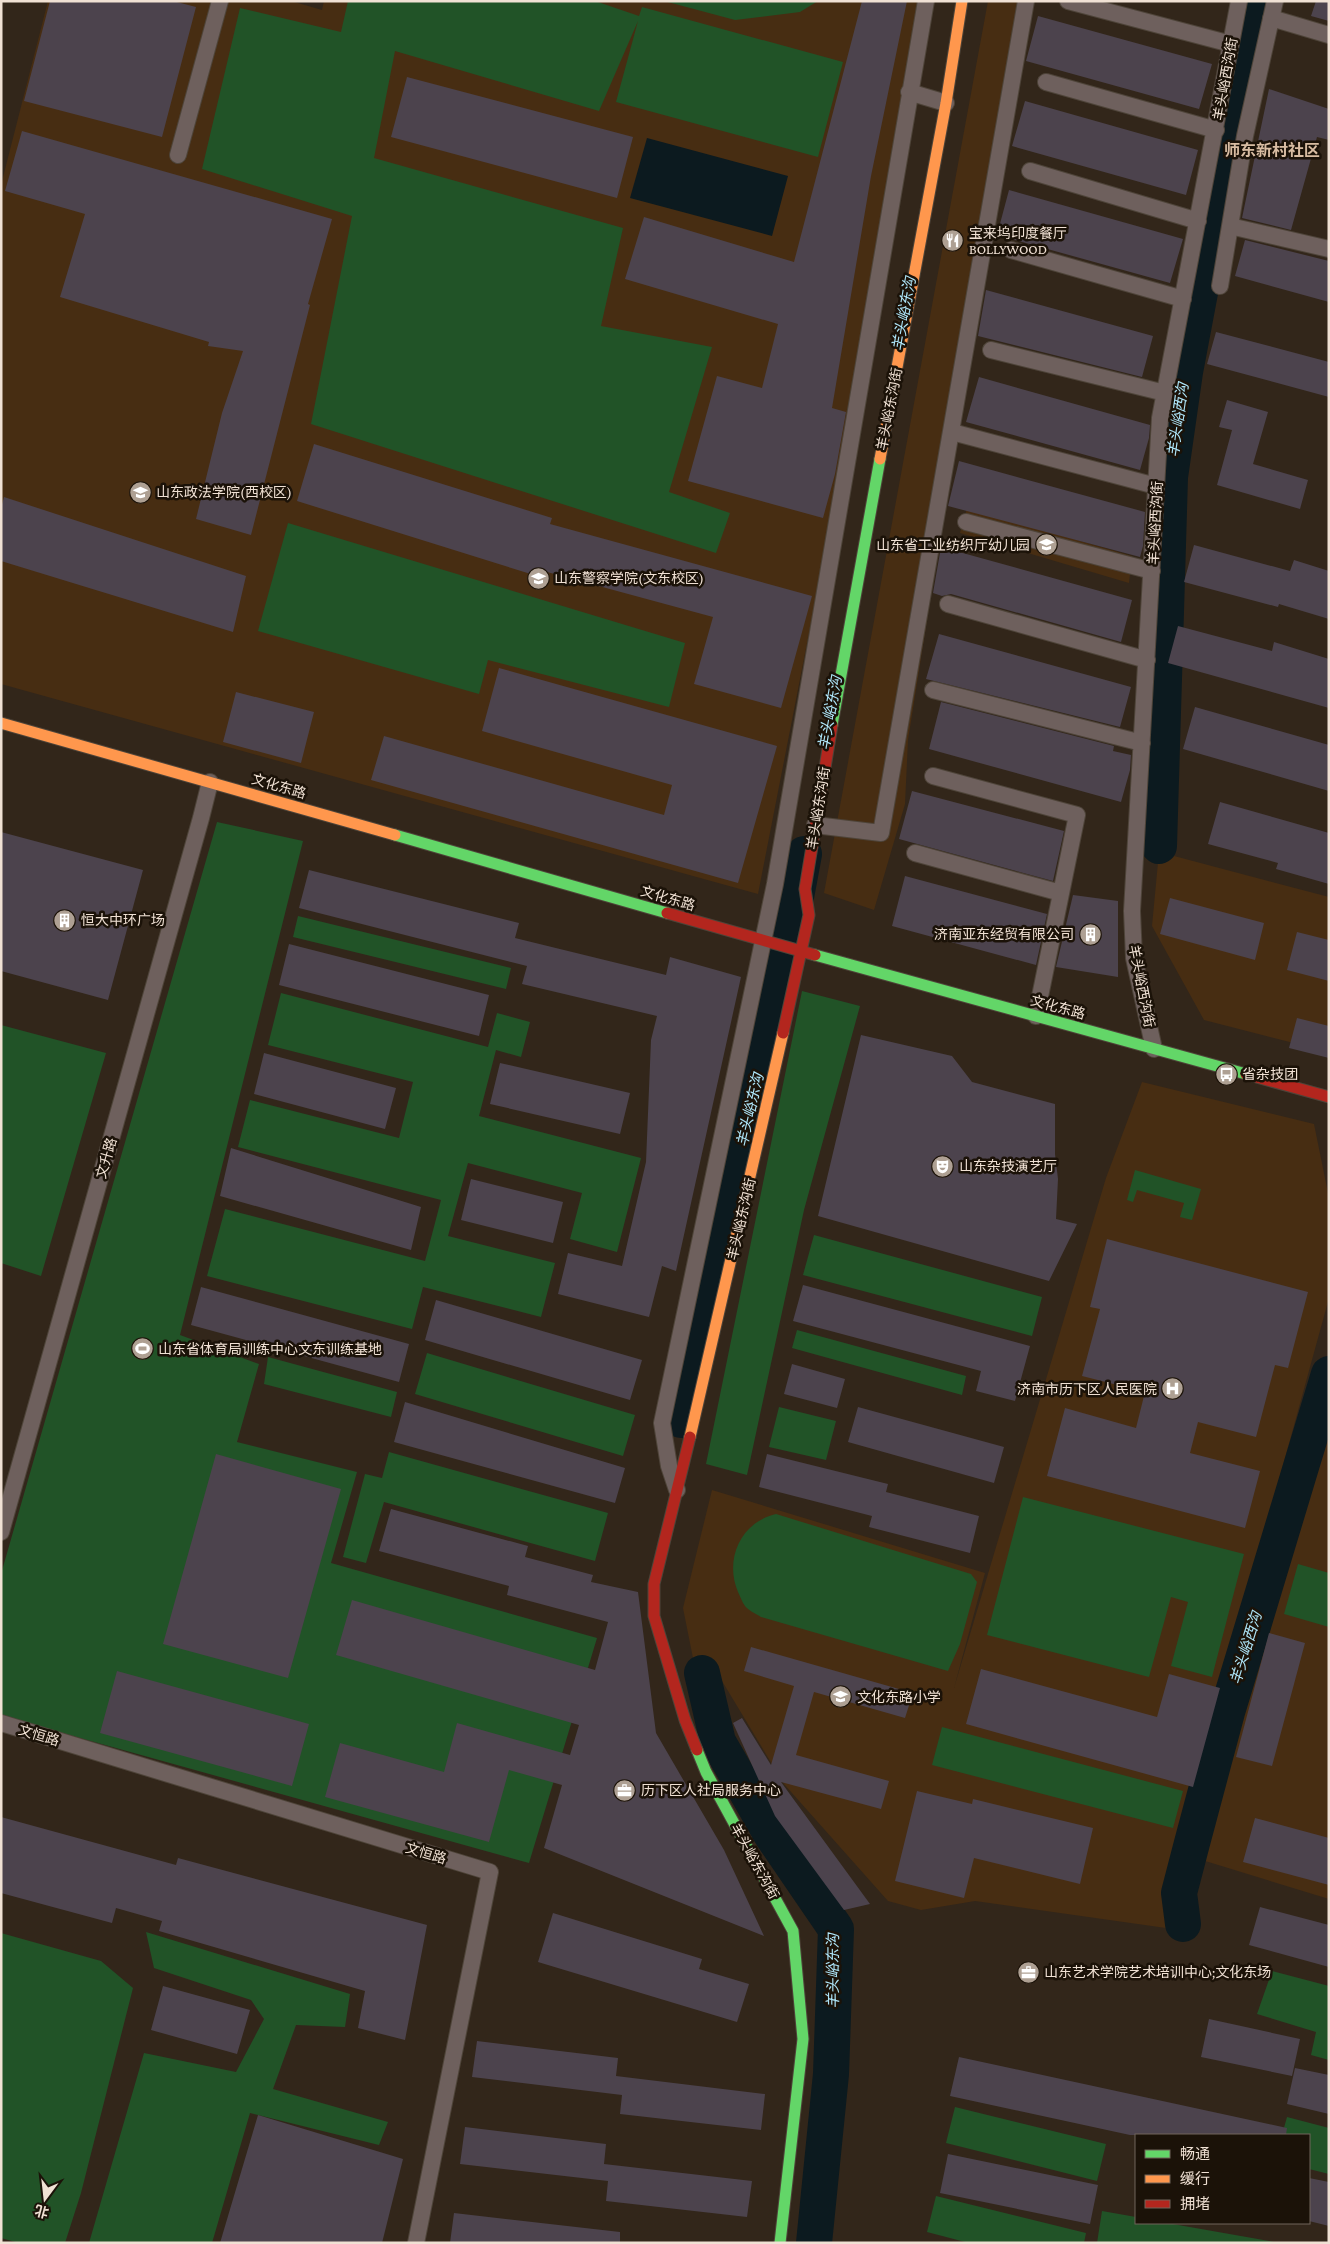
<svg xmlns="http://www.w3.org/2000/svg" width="1330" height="2244" font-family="'Crimson Pro','Noto Sans SC',serif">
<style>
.built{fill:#472d12}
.green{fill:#215327}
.water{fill:#0c1a1f}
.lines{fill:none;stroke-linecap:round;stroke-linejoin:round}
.river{stroke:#0c1a1f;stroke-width:36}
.building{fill:#4c434d}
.street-casing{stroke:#4e4439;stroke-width:18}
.fast-casing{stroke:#4e4439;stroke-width:13}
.slow-casing{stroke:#4e4439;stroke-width:13}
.jam-casing{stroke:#4e4439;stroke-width:13}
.street{stroke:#6e605d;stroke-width:16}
.fast{stroke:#63d668;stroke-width:11}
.slow{stroke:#ff974d;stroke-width:11}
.jam{stroke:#b3261e;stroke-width:11}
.labels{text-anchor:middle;stroke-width:5;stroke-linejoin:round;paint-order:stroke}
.street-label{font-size:14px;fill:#f0e1d4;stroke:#1b1208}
.poi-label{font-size:14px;fill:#f0e1d4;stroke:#1b1208;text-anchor:start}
.water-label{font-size:15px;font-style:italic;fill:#afe7fb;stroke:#1b1208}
.quarter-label{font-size:16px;font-weight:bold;fill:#d8bca2;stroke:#1b1208}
</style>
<rect width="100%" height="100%" fill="#32261a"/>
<path class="built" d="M48,1h243l31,9 2,-9h594l-66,412 -94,481 -757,-210v-499z
M988,1h45l-82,468 -43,271 -3,64 -31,106 -50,-17z
M967,508l165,48 -3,27 -169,-50z
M1159,852l170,45v155l-125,-32 -52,-94z
M1142,1082l172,42 15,74v100l-135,491 -28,139 -191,-27 -54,9 -33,-9 -104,-117 -68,-113 -20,2 -13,-65 29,-118 273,83 -31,115 152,-510z
M1329,1413v486l-127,-39z"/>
<path class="green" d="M348,1h247l44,15 3,-9 201,55 -25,95 -202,-55 22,-81 -39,90 -204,-60 -21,107 249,70 -22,98 111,21 -43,145 61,21 -14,40 -405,-129 41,-208 -150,-47 38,-161 101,24z
M664,1h154l-18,11 -65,8z
M288,523l397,120 -16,64 -181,-47 -9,34 -221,-63z
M217,822l86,19 -123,494 79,29 -22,78 120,30 -26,91 266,75 -68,225 -528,-147v-142z
M298,916l213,52 -5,21 -213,-52z
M802,991l58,15 -56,204 -57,265 -41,-11z
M281,993l207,54 9,-34 33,9 -9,35 -25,-7 -17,66 162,42 -24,94 -47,-13 12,-46 -114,-30 -20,73 107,27 -14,54 -118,-30 -11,42 -205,-53 18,-67 200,52 16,-61 -203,-53 12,-47 149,38 14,-56 -145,-37z
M1,1025l105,28 -65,223 -40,-13z
M1135,1170l66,19 -9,31 -12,-3 4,-14 -47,-13 -4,12 -6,-2z
M814,1235l228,62 -10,39 -229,-61z
M797,1330l169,46 -4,19 -170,-47z
M427,1353l208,62 -12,41 -208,-62z
M268,1357l129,35 -6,25 -127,-33z
M779,1407l57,14 -10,39 -57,-13z
M389,1452l219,61 -13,48 -211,-59 -18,61 -23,-6 22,-83 17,4z
M1023,1497l221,57 -32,123 -41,-11 17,-64 -17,-5 -22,80 -162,-42z
M776,1514l195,60 6,8 -17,62 -12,27 -187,-54c-5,-3 -13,-7 -16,-11 -3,-4 -5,-10 -7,-14 -14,-33 3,-70 38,-78z
M1298,1564l31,9v54l-45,-13z
M942,1727l241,64 -10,37 -241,-63z
M146,1932l204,62 -5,33 -49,-2 -23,64 115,33 -9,23 -129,-32 -38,130h-123l55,-190 92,19 28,-53 -13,-19 -97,-32z
M1,1933l100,28 32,27 -52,205 -16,50h-46l-18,-5z
M1272,1971l57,15v74l-18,-5 5,-23 -59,-18z
M955,2107l151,37 -9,37 -151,-38z
M1287,2117l42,11v46l-20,-5v-34h-27z
M936,2196l150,37 -2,10h-115l-42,-11z
M1102,2211l34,6v6h31l113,20h-183z"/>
<path class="water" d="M647,138l141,38 -16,60 -142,-38z"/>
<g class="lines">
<path class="river" d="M1159,846l11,-369 15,-105 70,-371
M681,1420l110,-496 13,-70
M702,1673l16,69 53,92 65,95 -5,145 -17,169
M1183,1924l-4,-31 13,-50 35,-131 102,-338"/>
</g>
<path class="building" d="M50,1h123l23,6 -34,130 -138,-36z
M862,1h45l-36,175 -39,232 14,4 -11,62 -12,44 -135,-37 29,-105 45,12 16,-64 -153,-45 19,-62 150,45z
M1316,1h13v20l-18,-5z
M1038,16l174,48 -13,45 -173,-48z
M407,77l226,60 -16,61 -226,-61z
M1269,89l60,20v31l-12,-3 -26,93 -49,-12z
M1025,101l173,49 -12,45 -174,-49z
M22,131l310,88 -24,85 2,1 -59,230 -55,-16 26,-106 21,-62 -35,-5 1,-4 -149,-45 25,-83 -80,-23z
M1009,190l174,49 -13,44 -173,-48z
M1245,240l84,21v41l-94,-26z
M986,290l167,46 -11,41 -164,-41z
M1216,332l113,30v35l-122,-33z
M979,377l171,48 -1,13 -9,32 -174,-48z
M1227,400l41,12 -15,52 55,16 -8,29 -83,-24 15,-55 -13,-3z
M314,444l238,74 -2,6 262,72 -31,112 -87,-24 19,-67 -177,-48 -2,6 -237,-74z
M959,461l186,51 -2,34 -3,11 -192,-51z
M4,497l242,79 -13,56 -232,-71v-53z
M1194,545l96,26 4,-11 35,11v48l-50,-15 -1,3 -94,-25z
M941,547l191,53 -11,42 -170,-48 -9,2 -9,-3z
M1178,626l94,25 2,-9 55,17v49l-161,-45z
M939,634l192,53 -11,40 -194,-48z
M499,668l278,78 -39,137 -367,-103 13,-44 280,79 8,-30 -190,-54z
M236,692l78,20 -13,51 -78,-21z
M941,702l173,44 -1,5 18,4 -1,15 -9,32 -192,-53z
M1195,707l134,38v46l-146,-42z
M912,791l152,40 -11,50 -154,-42z
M1220,802l109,31v51l-53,-15 2,-6 -70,-19z
M1,832l142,38 -35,130 -107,-29z
M309,870l210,53 -4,15 151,37 4,-18 71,20 -65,294 -14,-5 -13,51 -91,-23 10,-41 54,13 24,-104 5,-122 6,-24 -135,-32 5,-18 -228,-58z
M905,876l142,38 -11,51 -144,-39z
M1073,895l45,6v76l-62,-10z
M1170,898l94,25 -9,37 -95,-26z
M1297,932l32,8v41l-42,-11z
M289,944l200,51 -10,41 -200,-51z
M1297,1018l32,8v32l-40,-10z
M861,1035l91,21 20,26 83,22v50l3,25 -2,40 21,5 -28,57 -231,-65z
M264,1053l132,35 -11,41 -131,-35z
M500,1063l130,30 -10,41 -130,-30z
M231,1148l190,59 -10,43 -191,-54z
M471,1179l92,23 -10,41 -92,-23z
M1107,1239l201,53 -20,76 -13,-3 -19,72 -58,-15 -8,31 70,18 -15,57 -198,-52 18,-68 71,20 9,-36 -63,-16 18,-67 -10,-2z
M803,1285l227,61 -15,55 -39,-10 5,-20 -188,-50z
M201,1287l208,57 -10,38 -208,-57z
M436,1300l206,60 -12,40 -205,-60z
M792,1364l53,15 -8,29 -53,-14z
M405,1402l220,66 -10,35 -221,-61z
M858,1407l146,40 -10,36 -146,-41z
M216,1454l125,35 -53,189 -125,-34z
M767,1454l121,30 -2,8 93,24 -9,37 -101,-26 3,-11 -113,-29z
M391,1509l137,37 -3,11 68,18 -2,7 47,10 18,141 68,117 40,86 -220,-88 18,-63 -53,-15 -20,72 -164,-45 15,-54 104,29 13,-49 113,32 9,-30 -243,-70 16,-55 243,70 13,-48 -101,-27 2,-9 -130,-35z
M1269,1633l36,10 -33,123 -36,-9z
M751,1647l162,46 -8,25 -91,-26 -18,63 93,26 -8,28 -100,-27 89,122 -26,6 -69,-94 -42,-93 9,-5 29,47 23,-79 -50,-15z
M981,1669l176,48 12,-43 51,14 -27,99 -227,-63z
M117,1671l192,53 -17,62 -192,-53z
M917,1791l55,13 1,-5 120,29 -13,56 -106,-26 -10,40 -69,-17z
M1,1817l175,48 2,-7 249,67 -22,115 -47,-12 7,-37 -206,-60 3,-10 -46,-13 -4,15 -111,-30z
M1255,1818l74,20v47l-86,-23z
M1260,1907l69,18v42l-80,-22z
M553,1913l149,46 -3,10 50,15 -12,38 -199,-60z
M163,1986l87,24 -13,44 -86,-24z
M1209,2019l91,20 -8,37 -91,-19z
M477,2041l141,17 -2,18 149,18 -4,36 -141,-16 2,-19 -150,-18z
M959,2057l328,71 -1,7h-156l-180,-39z
M1295,2068l34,7v39l-42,-10z
M258,2115l145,44 -21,84h-162z
M465,2127l141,17 -2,20 148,17 -5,36 -141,-16 2,-20 -148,-17z
M948,2154l150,31 -8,39 -150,-31z
M1309,2178l20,4v44l-20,-5z
M454,2213l166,19v11h-170z"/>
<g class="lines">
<defs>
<path id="street" d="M1068,1l163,43
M1271,18l58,17
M1046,82l170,48
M909,92l37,11
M178,155l42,-154
M1030,171l168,50
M1230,226l99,23
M1011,250l172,49
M1220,286l25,-150 30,-135
M991,350l174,43
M952,432l204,54
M966,522l186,49
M948,604l199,56
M933,690l209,53
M933,776l144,39 -41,201
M815,825l66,8 145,-832
M915,853l146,40
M1154,1049l-20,-91 -2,-47 28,-493 79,-417
M677,1490l-8,-24 -7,-43 113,-539 151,-883
M1,1532l200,-714 9,-36
M1,1723l489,149 -74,371"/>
<path id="fast" d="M832,725l48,-266
M395,835l272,78
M815,955l431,119
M697,1750l9,22 87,159 10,108 -23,204"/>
<path id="slow" d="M880,459l66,-356 16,-102
M1,723l394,112
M690,1437l93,-404"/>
<path id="jam" d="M667,913l148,42
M783,1033l26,-118 -4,-26 27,-164
M1246,1074l83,23
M690,1437l-36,147v32l31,104 12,30"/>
</defs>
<use href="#street" class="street-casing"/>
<use href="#fast" class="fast-casing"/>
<use href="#slow" class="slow-casing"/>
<use href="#jam" class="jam-casing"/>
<use href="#street" class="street"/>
<use href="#fast" class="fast"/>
<use href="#slow" class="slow"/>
<use href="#jam" class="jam"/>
</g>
<defs>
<symbol id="restaurant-disc" viewBox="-11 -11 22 22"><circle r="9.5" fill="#aea093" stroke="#1b1208"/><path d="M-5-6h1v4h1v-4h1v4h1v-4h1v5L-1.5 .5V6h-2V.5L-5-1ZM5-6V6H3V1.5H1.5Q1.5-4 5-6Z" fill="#fff"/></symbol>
<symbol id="university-disc" viewBox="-11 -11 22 22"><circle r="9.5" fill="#aea093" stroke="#1b1208"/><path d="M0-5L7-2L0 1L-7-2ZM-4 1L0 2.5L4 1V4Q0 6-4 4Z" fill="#fff"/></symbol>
<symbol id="school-disc" viewBox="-11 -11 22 22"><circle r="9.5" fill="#aea093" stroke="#1b1208"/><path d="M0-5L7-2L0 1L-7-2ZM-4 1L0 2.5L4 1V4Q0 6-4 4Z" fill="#fff"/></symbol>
<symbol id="building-disc" viewBox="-11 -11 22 22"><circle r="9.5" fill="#aea093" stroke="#1b1208"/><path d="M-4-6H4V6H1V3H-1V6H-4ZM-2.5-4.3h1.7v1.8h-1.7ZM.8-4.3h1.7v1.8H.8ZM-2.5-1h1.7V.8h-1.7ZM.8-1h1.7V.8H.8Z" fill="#fff"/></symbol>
<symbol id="bus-disc" viewBox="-11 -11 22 22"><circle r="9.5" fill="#aea093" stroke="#1b1208"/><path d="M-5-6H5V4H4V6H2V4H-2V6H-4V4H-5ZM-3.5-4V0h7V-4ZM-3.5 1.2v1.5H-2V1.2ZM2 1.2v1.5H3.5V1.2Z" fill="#fff"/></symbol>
<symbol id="theatre-disc" viewBox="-11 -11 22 22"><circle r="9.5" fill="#aea093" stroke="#1b1208"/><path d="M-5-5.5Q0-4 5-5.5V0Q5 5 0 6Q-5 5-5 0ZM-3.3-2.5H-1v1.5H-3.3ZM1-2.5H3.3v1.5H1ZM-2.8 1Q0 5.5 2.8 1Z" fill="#fff"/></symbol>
<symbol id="stadium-disc" viewBox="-11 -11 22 22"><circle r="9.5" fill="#aea093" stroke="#1b1208"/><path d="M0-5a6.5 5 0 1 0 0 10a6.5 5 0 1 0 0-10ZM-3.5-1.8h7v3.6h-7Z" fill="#fff"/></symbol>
<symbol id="hospital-disc" viewBox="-11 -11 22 22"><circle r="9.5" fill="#aea093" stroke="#1b1208"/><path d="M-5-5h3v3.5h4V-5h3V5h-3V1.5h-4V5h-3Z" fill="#fff"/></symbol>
<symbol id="office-disc" viewBox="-11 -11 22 22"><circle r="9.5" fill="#aea093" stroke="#1b1208"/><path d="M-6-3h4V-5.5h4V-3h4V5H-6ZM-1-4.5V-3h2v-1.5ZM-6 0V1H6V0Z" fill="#fff"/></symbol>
</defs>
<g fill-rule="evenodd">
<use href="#restaurant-disc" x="940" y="228" width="25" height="25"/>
<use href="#university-disc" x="128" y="480" width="25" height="25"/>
<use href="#school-disc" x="1034" y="532" width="25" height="25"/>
<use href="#university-disc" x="526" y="566" width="25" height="25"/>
<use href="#building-disc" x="52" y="908" width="25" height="25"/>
<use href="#building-disc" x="1078" y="922" width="25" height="25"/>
<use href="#bus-disc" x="1214" y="1062" width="25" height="25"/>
<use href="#theatre-disc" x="930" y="1154" width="25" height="25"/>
<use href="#stadium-disc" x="130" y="1336" width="25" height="25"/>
<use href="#hospital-disc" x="1160" y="1376" width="25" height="25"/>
<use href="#school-disc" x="828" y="1684" width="25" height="25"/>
<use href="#office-disc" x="612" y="1778" width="25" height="25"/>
<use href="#office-disc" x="1016" y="1960" width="25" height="25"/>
</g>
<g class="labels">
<g class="street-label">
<text transform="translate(1225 79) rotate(-80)" y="5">羊头峪西沟街</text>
<text transform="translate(889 409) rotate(-79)" y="5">羊头峪东沟街</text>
<text transform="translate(1155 523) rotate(-87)" y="5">羊头峪西沟街</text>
<text transform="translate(279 786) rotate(16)" y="5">文化东路</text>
<text transform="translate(818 808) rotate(-81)" y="5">羊头峪东沟街</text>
<text transform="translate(668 898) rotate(16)" y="5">文化东路</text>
<text transform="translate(1142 986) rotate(79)" y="5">羊头峪西沟街</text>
<text transform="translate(1058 1007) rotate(15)" y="5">文化东路</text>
<text transform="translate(106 1158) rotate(-74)" y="5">文升路</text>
<text transform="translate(741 1219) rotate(-77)" y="5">羊头峪东沟街</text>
<text transform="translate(39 1735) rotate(17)" y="5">文恒路</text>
<text transform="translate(426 1853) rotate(17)" y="5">文恒路</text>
<text transform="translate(755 1861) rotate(61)" y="5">羊头峪东沟街</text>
</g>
<g class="poi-label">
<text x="969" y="238">宝来坞印度餐厅<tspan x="969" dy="16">BOLLYWOOD</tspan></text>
<text x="156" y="497">山东政法学院(西校区)</text>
<text x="1030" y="550" text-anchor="end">山东省工业纺织厅幼儿园</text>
<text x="554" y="583">山东警察学院(文东校区)</text>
<text x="81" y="925">恒大中环广场</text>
<text x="1074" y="939" text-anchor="end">济南亚东经贸有限公司</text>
<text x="1242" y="1079">省杂技团</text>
<text x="959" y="1171">山东杂技演艺厅</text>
<text x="158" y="1354">山东省体育局训练中心文东训练基地</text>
<text x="1157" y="1394" text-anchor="end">济南市历下区人民医院</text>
<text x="857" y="1702">文化东路小学</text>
<text x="641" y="1795">历下区人社局服务中心</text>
<text x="1044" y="1977">山东艺术学院艺术培训中心;文化东场</text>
</g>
<g class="water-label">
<text transform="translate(904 314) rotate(-80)" y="5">羊头峪东沟</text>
<text transform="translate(1178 420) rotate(-82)" y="5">羊头峪西沟</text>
<text transform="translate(830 713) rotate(-80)" y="5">羊头峪东沟</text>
<text transform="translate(750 1110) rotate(-77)" y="5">羊头峪东沟</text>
<text transform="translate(1246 1648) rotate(-73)" y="5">羊头峪西沟</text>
<text transform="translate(833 1971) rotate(-90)" y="5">羊头峪东沟</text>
</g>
<g class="quarter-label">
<text x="1272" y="156">师东新村社区</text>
</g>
</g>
<rect width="1330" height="2244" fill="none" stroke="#f0e1d4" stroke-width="5"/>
<rect x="1135" y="2134" width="175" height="90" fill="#1b1208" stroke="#70655a"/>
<rect x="1145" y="2150" width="25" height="8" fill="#63d668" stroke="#70655a"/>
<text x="1180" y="2159" font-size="15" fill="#f0e1d4">畅通</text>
<rect x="1145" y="2175" width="25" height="8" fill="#ff974d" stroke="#70655a"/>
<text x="1180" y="2184" font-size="15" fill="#f0e1d4">缓行</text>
<rect x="1145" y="2200" width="25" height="8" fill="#b3261e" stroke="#70655a"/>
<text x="1180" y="2209" font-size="15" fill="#f0e1d4">拥堵</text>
<g transform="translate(45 2199) rotate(195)" stroke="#1b1208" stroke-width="4" paint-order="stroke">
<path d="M0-4L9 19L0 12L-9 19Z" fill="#f0e1d4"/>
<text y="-8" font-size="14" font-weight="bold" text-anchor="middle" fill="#f0e1d4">北</text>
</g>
</svg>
